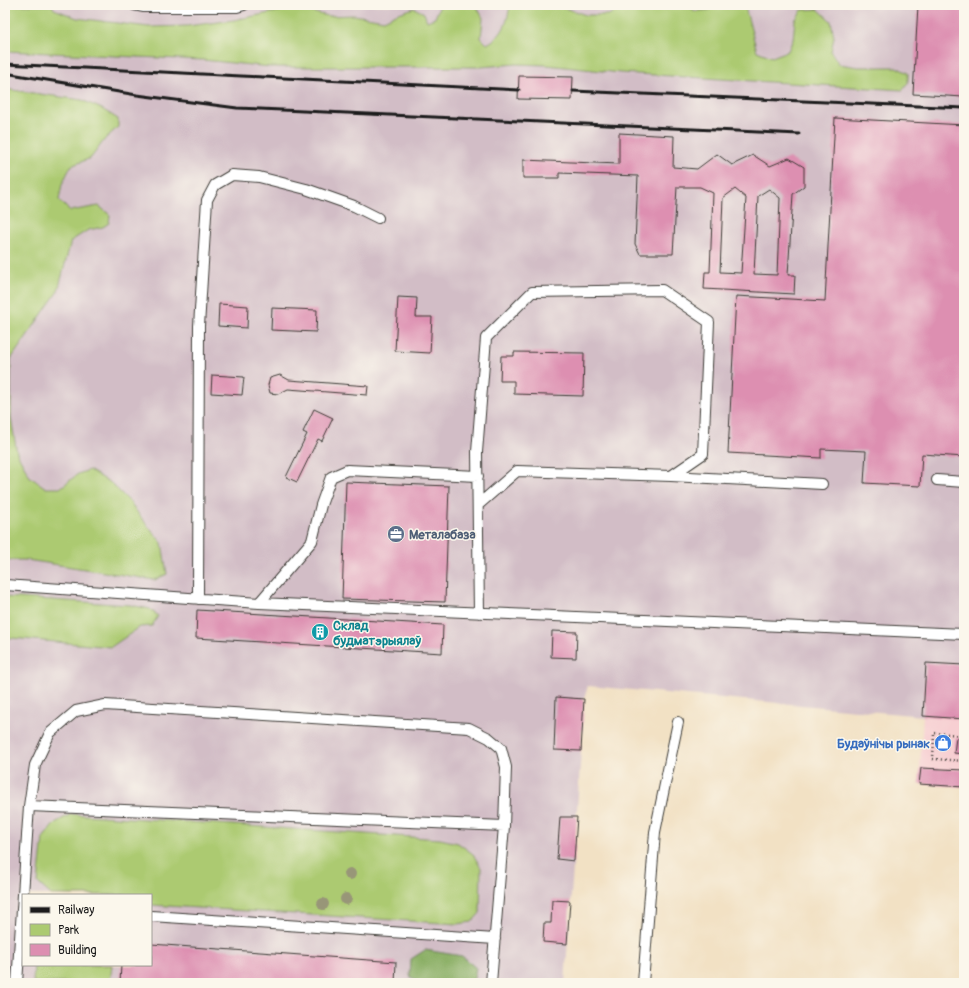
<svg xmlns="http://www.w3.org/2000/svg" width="969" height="988" font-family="Pangolin,sans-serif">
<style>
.built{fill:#f7cfd2}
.industrial{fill:#d2bdc6;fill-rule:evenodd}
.green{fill:#acca71;stroke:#647346}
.forest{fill:#89ae63;stroke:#526540}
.building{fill:#dd8fb1;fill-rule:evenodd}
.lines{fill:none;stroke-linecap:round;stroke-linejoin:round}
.lane-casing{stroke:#3c3a35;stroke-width:12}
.path{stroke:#3c3a35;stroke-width:2.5;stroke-dasharray:1 3;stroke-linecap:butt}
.lane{stroke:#fff;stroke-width:10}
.rail{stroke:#1c1c1c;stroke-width:3}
.tree{fill:#989678}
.labels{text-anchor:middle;stroke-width:3;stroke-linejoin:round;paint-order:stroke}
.service-label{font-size:13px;font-weight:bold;fill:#4e5e75;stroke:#fbf7ec;text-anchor:start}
.culture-label{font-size:13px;font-weight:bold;fill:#0d838f;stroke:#fbf7ec;text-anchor:start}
.shop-label{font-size:13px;font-weight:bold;fill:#366cbe;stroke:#fbf7ec;text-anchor:end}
</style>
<rect width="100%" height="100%" fill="#fbf7ec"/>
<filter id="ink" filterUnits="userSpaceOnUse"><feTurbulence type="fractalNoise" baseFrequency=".025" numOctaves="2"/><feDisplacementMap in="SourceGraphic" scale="8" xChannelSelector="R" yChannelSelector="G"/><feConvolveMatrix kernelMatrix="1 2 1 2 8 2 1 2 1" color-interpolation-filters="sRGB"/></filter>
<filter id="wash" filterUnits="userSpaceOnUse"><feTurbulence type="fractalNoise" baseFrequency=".012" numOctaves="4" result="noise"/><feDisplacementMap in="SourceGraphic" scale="16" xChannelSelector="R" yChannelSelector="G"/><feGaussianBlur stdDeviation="0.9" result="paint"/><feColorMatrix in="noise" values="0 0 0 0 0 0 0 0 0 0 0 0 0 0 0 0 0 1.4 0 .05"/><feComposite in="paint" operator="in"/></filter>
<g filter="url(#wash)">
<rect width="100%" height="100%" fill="#f2e1c4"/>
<path class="built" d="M923,716l41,3v68l-45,-3z"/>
<path class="industrial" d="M6,5h958v660l-38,-2 -3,53 -335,-30 -4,13 -3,52 -16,232h-560zM23,895h128v70h-128z"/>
<path class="green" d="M5,5h47l2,4 23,9 72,9 38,-1 47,-6 61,-12 33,8 26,-1 30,5 12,-6 18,-6 10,5 3,8 8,-3 5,-13h36l7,13 -2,20 6,6c17,-9 20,-21 23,-39h45l31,10h22l21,-10h58l8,6 14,-1 6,-5h26l4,2 12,44 15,6 16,-6 5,-12 2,-19 7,-10 16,-1 13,12 3,16 -3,15 8,12 19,3h38l12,6v10l-5,7 -282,-17 -75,-8 -30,-1 -35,3h-211l-67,-7 -198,-9z
M5,89l77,11 20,9 16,10v8l-13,12 -14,19 -20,8 -9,18 -3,16 11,11 29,-5 11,9 -1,8 -6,4 -15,3 -17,11 -13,50 -47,68v59l6,35 13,24 16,11h14l18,-14 11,-4 22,13 18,18 14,19 19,23 5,31 -12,6 -128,-20h-22z
M5,597l125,8 20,4 8,7 -6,10 -12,1 -29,20 -100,-9 -6,-2z
M71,814l369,25 18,4 15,11 8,14 -1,45 -8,9 -14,2 -307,-19v-10h-100l-13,-12 5,-45 12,-15z
M34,965h78l-2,18h-77z"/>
<path class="forest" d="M425,950l37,6 14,12 -3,15h-55l-8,-7 1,-17z"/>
<g id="blocks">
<path class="building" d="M918,5h46v92l-51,-3z
M519,76l54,1 -1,23 -54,-1z
M835,118l129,7v332l-42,-3 -2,32 -56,-3 2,-32 -45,-2v9l-93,-5 8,-157 89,5z
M619,133l55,3 -1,31 24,2 20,-15 15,11 21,-10 17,11 19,-8 15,9v19l-11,8 -5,81h7l-1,19 -90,-5 1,-17h5l3,-79 -13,-6h-23l-4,67h-33l-5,-10 3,-68 -79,-3v5h-36v-18l96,4zM735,189l11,9 -5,75 -21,-1 3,-74zM769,189l11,9 -3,77 -23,-1 4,-78z
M398,297l19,1 -1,19h16l-2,36 -35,-2z
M219,304l29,2 -1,22 -29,-2z
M272,308l45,2 -1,22 -45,-2z
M514,352l70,1 -1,43 -69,-2v-13h-14l1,-25h13z
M212,375l32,2 -2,18 -31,-2z
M280,375l9,5 79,6 -1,9 -79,-6 -10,5 -8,-1 -2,-8 2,-7z
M314,409l19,9 -11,23 -4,-2 -21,43 -11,-5 21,-43 -4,-2z
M346,482l103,4 -4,116 -103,-3z
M962,498h2v18h-2z
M197,610l246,15 -1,28 -246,-15z
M552,631l25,1 -1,26 -25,-1z
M926,663l38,2v54l-41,-3z
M556,697l28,2 -3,52 -27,-1z
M956,738l8,1v15l-10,-1z
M921,768l43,2v17l-45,-3z
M560,817h17l-3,44 -17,-2z
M552,900l18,1 -3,43 -24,-2 1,-19h7z
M151,944l245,18 -1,21h-275l1,-18h30z"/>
</g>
</g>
<g filter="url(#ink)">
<use href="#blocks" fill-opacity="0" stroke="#3c3a35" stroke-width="1"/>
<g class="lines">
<defs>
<path id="lane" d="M134,5l10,2h93l7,-2
M671,476l151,8
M937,480l27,2
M478,505l39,-34 154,5 32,-22 6,-132 -47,-32 -130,2 -46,46 -9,114 2,161
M5,585l254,18 705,31
M198,599l1,-273 8,-126 8,-15 17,-10 27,2 47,12 48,17 24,12
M259,603l53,-62 9,-36 10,-28 16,-7 131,6
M29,806l475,20
M151,916l344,23
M17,983l12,-177 6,-41 15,-32 26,-22 29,-6 364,23 20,10 12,10 5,19 -2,59 -13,157
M643,983l12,-151 23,-110"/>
</defs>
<use href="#lane" class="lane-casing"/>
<path class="path" d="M964,735l-30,-2 -1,26 31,2"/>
<use href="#lane" class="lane"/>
<path class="rail" d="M5,64l514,26
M5,73l132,22 100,13 562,26
M573,91l391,17"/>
</g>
<g class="tree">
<circle cx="350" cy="874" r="6"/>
<circle cx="346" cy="899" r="6"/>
<circle cx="323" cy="904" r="6"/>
</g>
</g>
<defs>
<symbol id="office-disc" viewBox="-11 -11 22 22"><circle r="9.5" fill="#5c6f8a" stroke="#fbf7ec"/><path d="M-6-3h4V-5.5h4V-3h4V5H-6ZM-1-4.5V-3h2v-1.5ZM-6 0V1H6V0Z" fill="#fff"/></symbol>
<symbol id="building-disc" viewBox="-11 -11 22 22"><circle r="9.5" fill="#0f9aa8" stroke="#fbf7ec"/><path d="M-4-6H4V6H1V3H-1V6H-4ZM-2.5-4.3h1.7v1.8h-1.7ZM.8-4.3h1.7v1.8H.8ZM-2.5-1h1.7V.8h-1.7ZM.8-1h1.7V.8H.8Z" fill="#fff"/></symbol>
<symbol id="shop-disc" viewBox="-11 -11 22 22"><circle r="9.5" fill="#3f7fe0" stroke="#fbf7ec"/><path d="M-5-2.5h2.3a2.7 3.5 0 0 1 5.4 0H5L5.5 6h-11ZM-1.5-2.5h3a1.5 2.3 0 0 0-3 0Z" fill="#fff"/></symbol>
</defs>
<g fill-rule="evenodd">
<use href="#office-disc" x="386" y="524" width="20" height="20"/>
<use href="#building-disc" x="310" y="622" width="20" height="20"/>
<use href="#shop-disc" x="933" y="733" width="20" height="20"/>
</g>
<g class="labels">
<g class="service-label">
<text x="409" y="539">Металабаза</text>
</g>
<g class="culture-label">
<text x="333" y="630">Склад<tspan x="333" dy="15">будматэрыялаў</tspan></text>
</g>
<g class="shop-label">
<text x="930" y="748">Будаўнічы рынак</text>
</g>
</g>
<rect width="969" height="988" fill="none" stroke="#fbf7ec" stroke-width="20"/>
<rect x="22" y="894" width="130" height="72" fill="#fbf7ec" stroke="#a29f99"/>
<rect x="30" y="907" width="20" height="6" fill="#1c1c1c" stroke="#a29f99"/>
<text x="58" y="914" font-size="12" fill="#1c1c1c">Railway</text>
<rect x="30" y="924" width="20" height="12" fill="#acca71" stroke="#a29f99"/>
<text x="58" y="934" font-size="12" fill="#1c1c1c">Park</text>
<rect x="30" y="944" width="20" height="12" fill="#dd8fb1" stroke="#a29f99"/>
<text x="58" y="954" font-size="12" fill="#1c1c1c">Building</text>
</svg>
